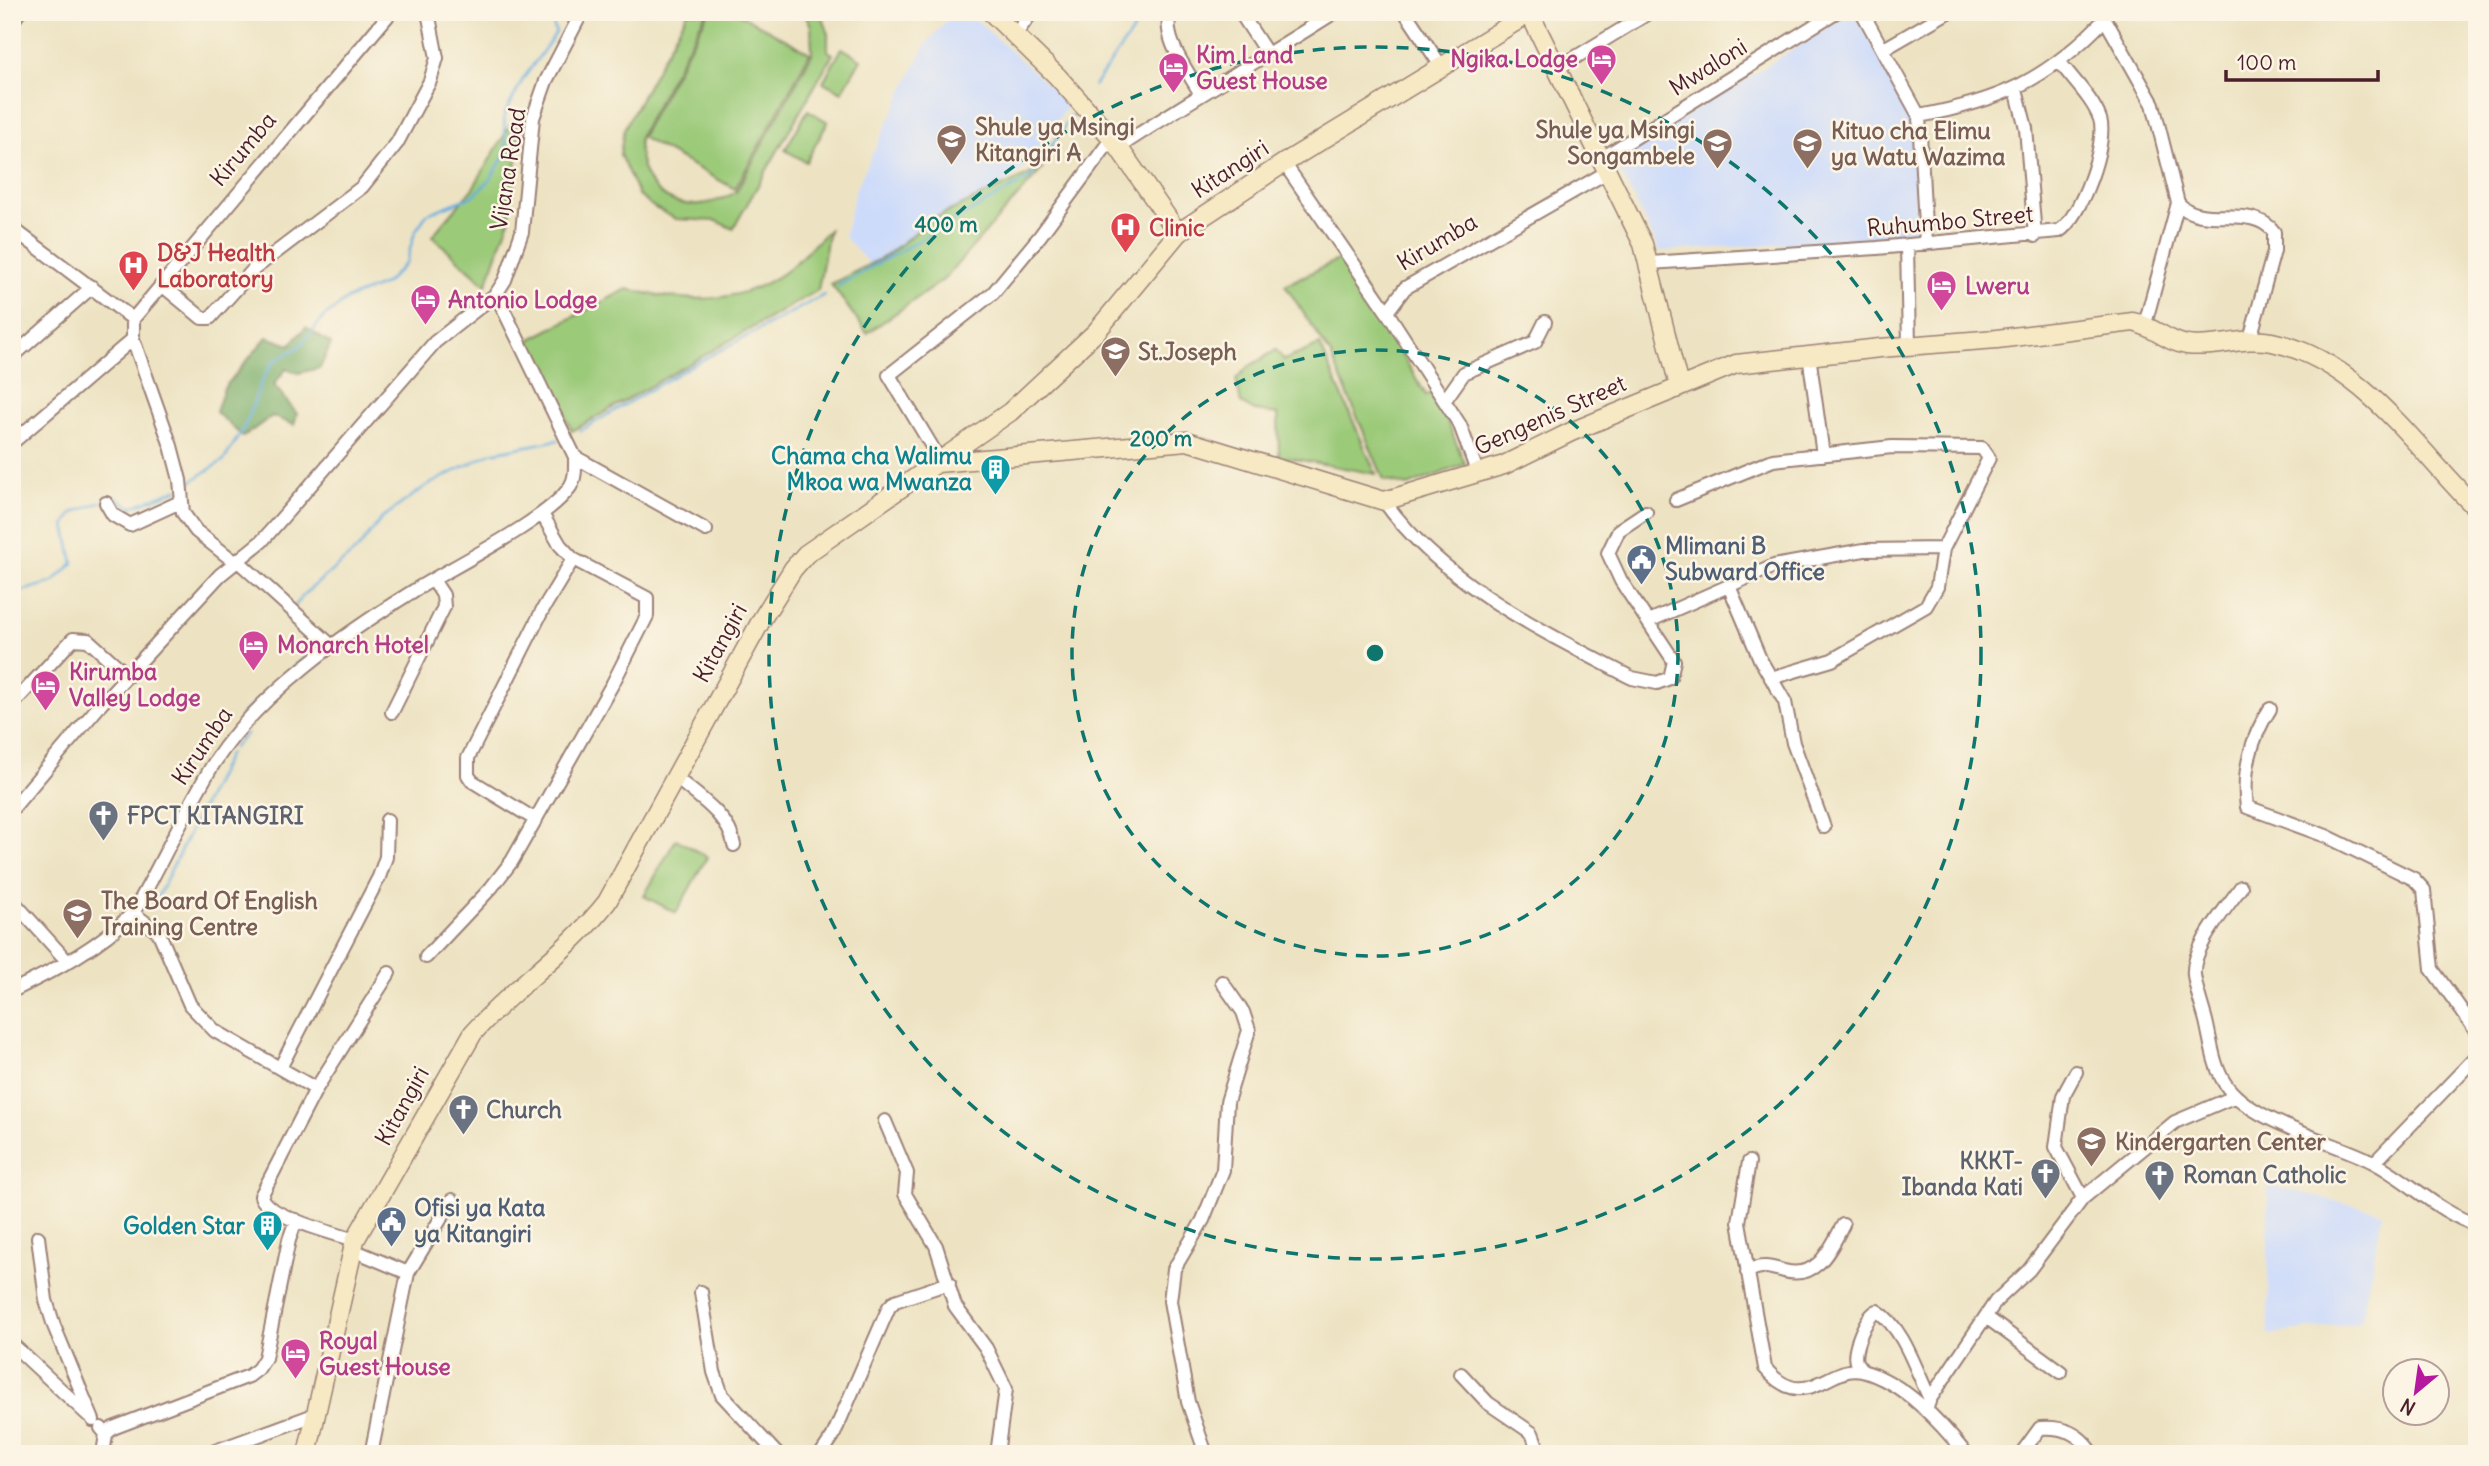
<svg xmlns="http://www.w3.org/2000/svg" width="2489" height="1466" font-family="Delius,sans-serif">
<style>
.built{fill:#cddbfa}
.green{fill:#9bca79;stroke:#727452;stroke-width:2}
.forest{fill:#7cae69;stroke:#63664a;stroke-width:2}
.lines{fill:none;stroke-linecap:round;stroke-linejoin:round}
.stream{stroke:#68adde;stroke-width:2.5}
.street-casing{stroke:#9c8177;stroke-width:16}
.secondary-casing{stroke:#9c8177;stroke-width:21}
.primary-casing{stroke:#9c8177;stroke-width:23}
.street{stroke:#fff;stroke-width:12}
.secondary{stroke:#f7e9c3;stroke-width:18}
.primary{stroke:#eac769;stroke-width:19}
.ring{fill:none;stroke:#0f766e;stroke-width:3.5;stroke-dasharray:12 9}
.labels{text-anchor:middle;stroke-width:5;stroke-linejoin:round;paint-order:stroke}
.hotel-label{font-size:23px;font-weight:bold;fill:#b23c85;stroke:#fcf5e5;text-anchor:start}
.street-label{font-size:23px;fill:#4a1f2b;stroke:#fcf5e5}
.education-label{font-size:23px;font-weight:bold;fill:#785e54;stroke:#fcf5e5;text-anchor:start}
.health-label{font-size:23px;font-weight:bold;fill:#be3a42;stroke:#fcf5e5;text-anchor:start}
.culture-label{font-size:23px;font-weight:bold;fill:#0d838f;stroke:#fcf5e5;text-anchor:end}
.service-label{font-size:23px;font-weight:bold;fill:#4e5e75;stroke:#fcf5e5;text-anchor:start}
.worship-label{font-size:23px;font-weight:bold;fill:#5b616d;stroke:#fcf5e5;text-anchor:start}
.centre{fill:#0f766e;stroke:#fcf5e5;stroke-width:3.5}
.ring-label{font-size:21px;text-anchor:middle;font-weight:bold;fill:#0f766e;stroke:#fcf5e5;stroke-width:5;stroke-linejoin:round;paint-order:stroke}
</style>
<rect width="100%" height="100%" fill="#fcf5e5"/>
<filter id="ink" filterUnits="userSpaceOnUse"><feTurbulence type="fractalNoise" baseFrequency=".0143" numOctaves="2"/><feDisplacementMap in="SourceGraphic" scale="14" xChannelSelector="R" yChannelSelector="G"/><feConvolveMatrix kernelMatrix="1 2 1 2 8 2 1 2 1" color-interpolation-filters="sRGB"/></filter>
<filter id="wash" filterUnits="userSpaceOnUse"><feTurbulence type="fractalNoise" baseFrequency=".00686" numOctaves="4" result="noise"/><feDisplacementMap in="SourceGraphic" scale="28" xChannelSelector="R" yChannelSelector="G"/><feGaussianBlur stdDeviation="1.57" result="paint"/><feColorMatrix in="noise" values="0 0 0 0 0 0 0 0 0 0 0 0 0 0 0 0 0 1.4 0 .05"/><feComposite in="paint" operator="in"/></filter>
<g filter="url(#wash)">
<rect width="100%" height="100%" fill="#ede3c3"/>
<path class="built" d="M954,12h13l102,92 -45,64 -146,106 -34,-38 12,-48 70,-144z
M1853,12l59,102 5,123 -257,14 -45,-90z
M2268,1185l115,27 -22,110 -93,13z"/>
<path class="green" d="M688,12h19l-68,125c-2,61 46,84 97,55l76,-138 -1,-28 -7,-14h17l7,20v19l5,3 -100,175 -16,-8 -41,-2 -21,-11 -16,-12 -19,-41 4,-26z
M709,12h27l74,41 -75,136 -94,-52z
M842,48l19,11 -19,33 -19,-10z
M808,110l20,12 -22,40 -21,-12z
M512,122l9,5 -12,95 -23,63 -54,-49 41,-48z
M1043,168l-100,112 -76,53 -36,-49 55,-28 46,-37z
M829,230l-11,60 -246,141 -43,-91 98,-51c49,12 99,17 145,-9 21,-11 39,-34 57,-50z
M1344,257l82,138 9,-3 30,72 -57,22 -24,-6 -53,-125 -46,-70z
M1320,345l56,129 -97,-18 -1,-42 -23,-3 -14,-8 -5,-24 12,-12 28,-17 8,10z
M676,839l31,18 -31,56 -32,-17z"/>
<path class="forest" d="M306,327l25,17 -11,24 -21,5 -13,-4 -12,16 23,29 -3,11 -22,-9 -29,21 -27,-25 8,-24 43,-51 23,8z"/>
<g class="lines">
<path class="stream" d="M1094,86l52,-74
M838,286l192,-108 42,-63
M580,431l109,-64 135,-72
M184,486l40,-26 22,-36 16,-44 12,-19 25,-14 25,-30 25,-19 36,-14 21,-21 9,-31 12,-18 46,-18 16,-15 17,-28 -2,-37 19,-37 33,-46 -7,-21
M108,500l7,-3 17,10 46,-18
M12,594l41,-12 20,-19 -8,-38 8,-12 28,-11
M295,606l8,-11 55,-46 24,-31 44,-32 65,-33 67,-13
M287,617l29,31 -29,26
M243,720l-1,-6 25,-22
M233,748l13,-14
M151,910l78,-157"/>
</g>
</g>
<g filter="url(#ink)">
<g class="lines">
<defs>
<path id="street" d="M1170,12c-8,28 17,57 30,81
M1240,12l28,43
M1405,12l36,54
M1862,12l57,104 7,128
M2101,12l52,92 25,99 -33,121
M1015,35l17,-23
M1884,49l64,-37
M1558,68l92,-56
M2016,89l10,39 9,108
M1919,116c81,-15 128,-36 185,-96
M1119,147c71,-47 144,-89 216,-135
M1602,158l234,-146
M1284,163l103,149
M2178,203c23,27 74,-1 96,29v19l-24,88
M12,228l121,91v20l-121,104
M1907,245l2,101
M1650,263l227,-15 182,-17c21,-12 49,-88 41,-112 -7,-20 -28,-40 -41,-58
M162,285l40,33h8l44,-49 108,-82 35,-44 33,-62 7,-23 -9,-46
M133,319l258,-307
M133,339l38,107 9,34 3,33 13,18 40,32
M1809,355l14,100
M12,357l80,-70
M1445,400l19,-27 71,-31 10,-20
M575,457l131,73
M940,460l-51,-85 104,-82 47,-57 72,-98
M1478,474l-18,-49 -73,-113 18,-24 204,-117
M1676,500l97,-40 119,-13 90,1 7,10 -46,91 -6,38 -11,19 -94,54 -61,18
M1384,501c59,83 160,131 248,177l25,5 13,-5 4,-17 -53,-80 -13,-28 11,-23 27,-18
M106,503l7,12 17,10 50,-23
M238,561l95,86
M1729,586l31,73 25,43 8,41 31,84
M1649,621l125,-55 90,-16 79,-1
M12,705l61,-66 15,1 40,36
M2270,709c-19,29 -28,64 -23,98l79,29 88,43 10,11 8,79 45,63
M392,712l52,-105 -1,-12 -10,-15
M675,777c21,18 55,39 59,68
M12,809l89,-105 119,-129 42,-34 173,-199 61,-48 9,-14 17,-48 11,-114 13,-37 36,-69
M536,820l-64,-39 -4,-6v-17l75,-149 30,-50
M2241,887c-15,22 -50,61 -47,88 2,15 8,31 12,46 5,21 7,43 18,61 24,40 109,59 149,80 35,18 66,51 104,63
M12,900l55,61
M133,913l26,20 31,72 25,26 101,58
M426,957l65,-69 21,-27 101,-178 34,-67v-18l-74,-39 -13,-14 -18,-31
M12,991c43,-21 87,-44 121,-78 29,-49 51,-102 81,-150 45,-70 130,-129 201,-173 37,-23 133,-70 155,-103 6,-9 5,-19 5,-30l-79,-163
M280,1068l99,-191 7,-20 1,-37
M2076,1072l-13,24 -7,51 27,51
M885,1121l22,52 -2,21 31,52 19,60 31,42 20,41 -9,65
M1749,1162l-10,60 26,146c40,48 65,-5 97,3 42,11 78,51 104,83
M2375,1162l102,-106
M38,1237l8,63 8,26 39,94
M355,1240c-19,-6 -90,-24 -94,-44l55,-107 73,-116
M353,1250l55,23
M1747,1272c14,-8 23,-5 37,-1 34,9 46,-22 59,-46
M701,1292l13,80 8,23 55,59
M1986,1317l75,55
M12,1344l76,71
M1863,1371c-1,-1 -7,-8 -7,-9 -4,-12 10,-46 21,-51 27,17 39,60 53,88
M1461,1374l27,29 44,30 8,21
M1926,1410l4,-11 66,-98 33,-31 54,-72 92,-76 61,-26
M101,1428l5,6 -3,20
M106,1434l7,-6 136,-52 9,-7 7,-11 24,-118 7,-20
M207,1454l107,-39
M371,1454l37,-181 44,-73
M821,1454l12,-18 56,-129 6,-6 54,-18
M1206,1454l-18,-52 -18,-101 4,-32 29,-49 20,-50 4,-68 22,-72 -6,-18 -21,-30
M2021,1454l19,-26c23,-2 40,5 53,26"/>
<path id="secondary" d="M991,12l66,64 55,62 66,95
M1529,12l114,232 36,142
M937,463l250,-22 197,60 120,-36 67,-33 165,-68 144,-16 117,-9 136,-17c20,4 34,20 54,23 29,4 56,-9 85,-3 90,19 144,107 205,167
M307,1454l48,-214 118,-207c41,-47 95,-81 134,-131l155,-283 31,-50 13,-15 204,-142 86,-80 82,-99 106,-70 246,-150"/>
<path id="primary" d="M12,16l3,-4"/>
</defs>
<use href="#street" class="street-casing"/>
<use href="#secondary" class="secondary-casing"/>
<use href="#primary" class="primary-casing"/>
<use href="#street" class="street"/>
<use href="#secondary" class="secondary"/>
<use href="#primary" class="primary"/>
</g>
</g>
<g class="ring">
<circle cx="1375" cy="653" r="303"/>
<circle cx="1375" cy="653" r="606"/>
</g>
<defs>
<symbol id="hotel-pin" viewBox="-11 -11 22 30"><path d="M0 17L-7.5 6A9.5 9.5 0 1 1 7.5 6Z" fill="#d1479c" stroke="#fcf5e5"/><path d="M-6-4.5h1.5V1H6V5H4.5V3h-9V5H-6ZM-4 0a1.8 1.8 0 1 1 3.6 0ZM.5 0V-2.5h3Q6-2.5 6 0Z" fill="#fff"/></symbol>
<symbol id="school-pin" viewBox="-11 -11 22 30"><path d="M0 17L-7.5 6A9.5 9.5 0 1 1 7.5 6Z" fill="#8d6e63" stroke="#fcf5e5"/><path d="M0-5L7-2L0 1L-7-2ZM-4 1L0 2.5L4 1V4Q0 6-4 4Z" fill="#fff"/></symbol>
<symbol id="hospital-pin" viewBox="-11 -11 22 30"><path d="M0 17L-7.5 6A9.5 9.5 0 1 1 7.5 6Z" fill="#e0444e" stroke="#fcf5e5"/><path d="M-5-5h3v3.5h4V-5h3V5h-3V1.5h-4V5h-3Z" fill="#fff"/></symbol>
<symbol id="university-pin" viewBox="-11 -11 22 30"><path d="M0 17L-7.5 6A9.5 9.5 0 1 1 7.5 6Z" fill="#8d6e63" stroke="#fcf5e5"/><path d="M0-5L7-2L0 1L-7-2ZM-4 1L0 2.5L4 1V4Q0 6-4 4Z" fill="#fff"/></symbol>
<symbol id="building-pin" viewBox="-11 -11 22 30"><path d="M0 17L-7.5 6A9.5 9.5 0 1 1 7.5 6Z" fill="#0f9aa8" stroke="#fcf5e5"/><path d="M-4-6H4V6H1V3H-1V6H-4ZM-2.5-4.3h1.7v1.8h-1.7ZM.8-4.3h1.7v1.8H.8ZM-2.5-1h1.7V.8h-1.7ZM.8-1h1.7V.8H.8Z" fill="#fff"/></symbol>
<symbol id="civic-pin" viewBox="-11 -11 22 30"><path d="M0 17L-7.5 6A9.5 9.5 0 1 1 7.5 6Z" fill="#5c6f8a" stroke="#fcf5e5"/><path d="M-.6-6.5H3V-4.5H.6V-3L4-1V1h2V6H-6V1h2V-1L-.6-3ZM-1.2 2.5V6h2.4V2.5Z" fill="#fff"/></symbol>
<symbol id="church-pin" viewBox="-11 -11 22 30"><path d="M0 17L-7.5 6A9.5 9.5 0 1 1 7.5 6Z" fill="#6b7280" stroke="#fcf5e5"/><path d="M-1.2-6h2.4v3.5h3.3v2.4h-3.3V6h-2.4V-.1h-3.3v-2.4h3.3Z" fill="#fff"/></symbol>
</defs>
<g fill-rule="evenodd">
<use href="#hotel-pin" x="1584" y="42" width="35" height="47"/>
<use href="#hotel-pin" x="1156" y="50" width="35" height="47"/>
<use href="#school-pin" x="934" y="122" width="35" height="47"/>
<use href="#school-pin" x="1700" y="126" width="35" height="47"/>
<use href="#school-pin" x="1790" y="126" width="35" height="47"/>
<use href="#hospital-pin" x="1108" y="210" width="35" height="47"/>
<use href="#hospital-pin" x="116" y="248" width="35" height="47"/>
<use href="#hotel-pin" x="1924" y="268" width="35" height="47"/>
<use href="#hotel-pin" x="408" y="282" width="35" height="47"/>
<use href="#university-pin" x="1098" y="334" width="35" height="47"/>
<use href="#building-pin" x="978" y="452" width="35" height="47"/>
<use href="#civic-pin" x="1624" y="542" width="35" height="47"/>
<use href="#hotel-pin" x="236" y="628" width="35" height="47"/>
<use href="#hotel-pin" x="28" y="668" width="35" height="47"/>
<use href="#church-pin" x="86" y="798" width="35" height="47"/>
<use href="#university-pin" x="60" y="896" width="35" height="47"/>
<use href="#church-pin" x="446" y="1092" width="35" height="47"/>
<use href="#school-pin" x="2074" y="1124" width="35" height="47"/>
<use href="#church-pin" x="2028" y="1156" width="35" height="47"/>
<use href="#church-pin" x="2142" y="1158" width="35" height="47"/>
<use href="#civic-pin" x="374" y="1204" width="35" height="47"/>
<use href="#building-pin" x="250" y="1208" width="35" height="47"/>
<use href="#hotel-pin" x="278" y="1336" width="35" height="47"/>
</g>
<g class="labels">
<g class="hotel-label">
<text x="1196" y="63">Kim Land<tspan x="1196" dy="26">Guest House</tspan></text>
<text x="1578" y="67" text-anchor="end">Ngika Lodge</text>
<text x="1965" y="294">Lweru</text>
<text x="448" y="308">Antonio Lodge</text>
<text x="277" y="653">Monarch Hotel</text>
<text x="69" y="680">Kirumba<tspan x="69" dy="26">Valley Lodge</tspan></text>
<text x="319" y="1349">Royal<tspan x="319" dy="26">Guest House</tspan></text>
</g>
<g class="street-label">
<text transform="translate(1708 67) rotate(-32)" y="8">Mwaloni</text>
<text transform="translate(243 149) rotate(-50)" y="8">Kirumba</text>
<text transform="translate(508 169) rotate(-81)" y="8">Vijana Road</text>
<text transform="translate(1230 169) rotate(-33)" y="8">Kitangiri</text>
<text transform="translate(1950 221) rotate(-5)" y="8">Ruhumbo Street</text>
<text transform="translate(1437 242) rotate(-31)" y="8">Kirumba</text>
<text transform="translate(1550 415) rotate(-24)" y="8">Gengenis Street</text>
<text transform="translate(720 643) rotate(-61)" y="8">Kitangiri</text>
<text transform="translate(202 746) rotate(-56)" y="8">Kirumba</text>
<text transform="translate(402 1106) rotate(-61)" y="8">Kitangiri</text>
</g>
<g class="education-label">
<text x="975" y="135">Shule ya Msingi<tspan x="975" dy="26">Kitangiri A</tspan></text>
<text x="1695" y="138" text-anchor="end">Shule ya Msingi<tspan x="1695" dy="26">Songambele</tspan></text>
<text x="1831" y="139">Kituo cha Elimu<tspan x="1831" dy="26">ya Watu Wazima</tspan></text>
<text x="1138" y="360">St.Joseph</text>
<text x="101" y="909">The Board Of English<tspan x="101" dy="26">Training Centre</tspan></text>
<text x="2115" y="1150">Kindergarten Center</text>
</g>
<g class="health-label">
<text x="1149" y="236">Clinic</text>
<text x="157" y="261">D&amp;J Health<tspan x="157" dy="26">Laboratory</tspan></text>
</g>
<g class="culture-label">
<text x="972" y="464">Chama cha Walimu<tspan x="972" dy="26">Mkoa wa Mwanza</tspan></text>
<text x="245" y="1234">Golden Star</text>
</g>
<g class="service-label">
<text x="1665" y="554">Mlimani B<tspan x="1665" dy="26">Subward Office</tspan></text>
<text x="414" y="1216">Ofisi ya Kata<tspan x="414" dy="26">ya Kitangiri</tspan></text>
</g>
<g class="worship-label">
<text x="127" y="824">FPCT KITANGIRI</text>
<text x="486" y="1118">Church</text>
<text x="2023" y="1169" text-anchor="end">KKKT-<tspan x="2023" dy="26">Ibanda Kati</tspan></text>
<text x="2183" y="1183">Roman Catholic</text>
</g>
</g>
<circle cx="1375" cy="653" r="10" class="centre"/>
<g class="ring-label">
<text x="946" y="232">400 m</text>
<text x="1161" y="446">200 m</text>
</g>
<rect width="2489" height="1466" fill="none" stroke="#fcf5e5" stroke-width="42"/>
<g transform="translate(2416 1392) rotate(209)"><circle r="33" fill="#fcf5e5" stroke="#b59f9b" stroke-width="2"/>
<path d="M0-5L12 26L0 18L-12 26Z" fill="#b5179e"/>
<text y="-10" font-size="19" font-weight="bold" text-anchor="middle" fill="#4a1f2b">N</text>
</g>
<path d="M2226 70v10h152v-10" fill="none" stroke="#4a1f2b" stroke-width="3.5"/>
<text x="2237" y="70" font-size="21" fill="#4a1f2b" stroke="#fcf5e5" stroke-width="5" paint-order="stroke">100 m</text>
</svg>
